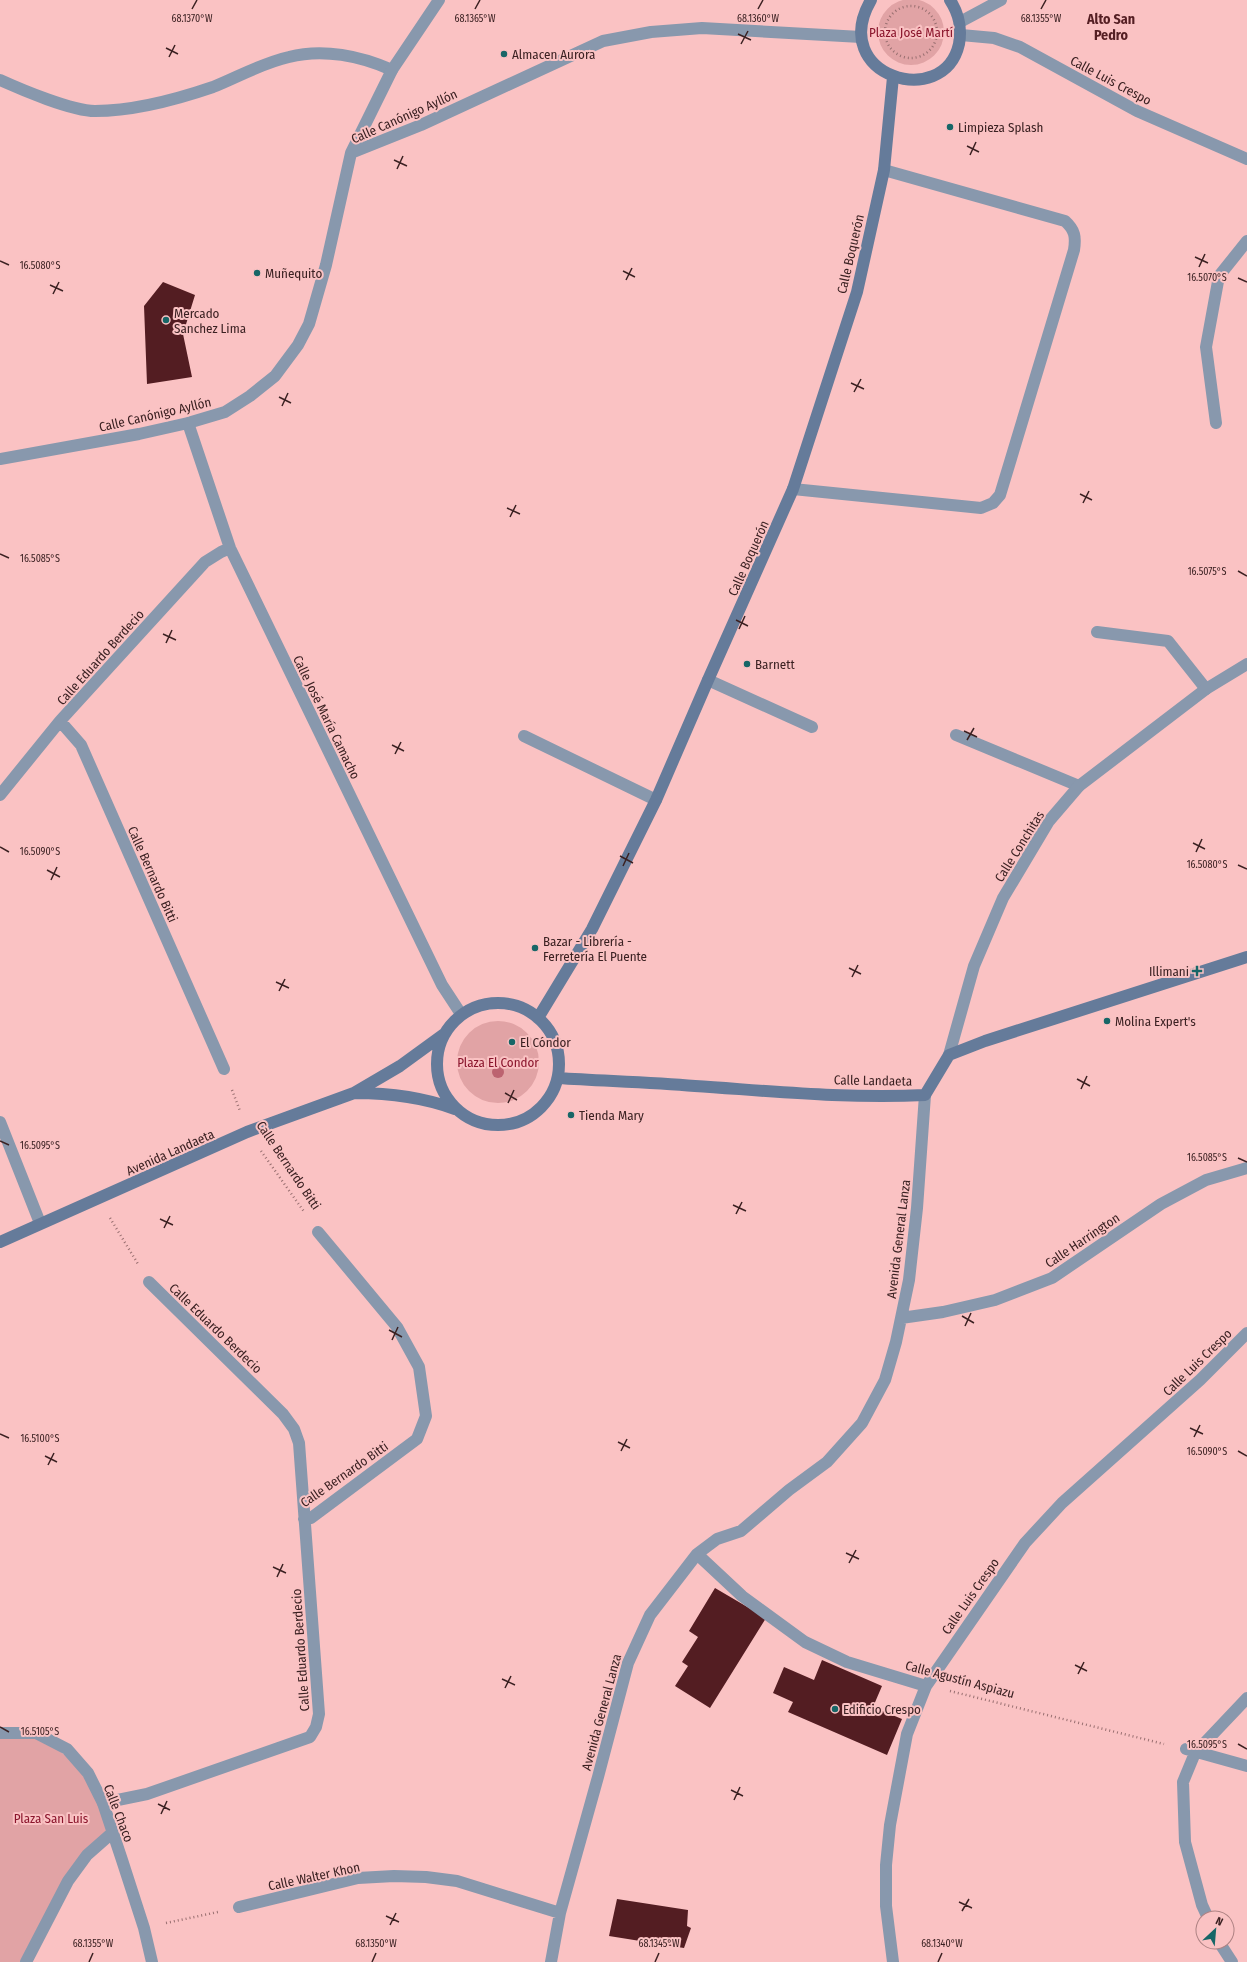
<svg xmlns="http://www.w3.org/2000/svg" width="1247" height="1962" font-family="'Fira Sans Condensed',sans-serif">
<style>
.green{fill:#e1a3a5}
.building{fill:#531d22}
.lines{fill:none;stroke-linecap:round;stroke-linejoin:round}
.path{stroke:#986f70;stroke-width:2.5;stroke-dasharray:1 3;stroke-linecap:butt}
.lane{stroke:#8898ad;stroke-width:12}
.street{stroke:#8898ad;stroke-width:12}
.secondary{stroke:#657b9a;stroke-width:12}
.tree{fill:#bc6370}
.ticks{fill:none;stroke:#3b2122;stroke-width:1.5}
.poi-dot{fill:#176667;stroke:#fac2c3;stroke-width:1.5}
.labels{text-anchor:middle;stroke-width:4;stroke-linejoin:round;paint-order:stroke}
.park-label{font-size:13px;fill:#8a152c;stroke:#fac2c3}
.poi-label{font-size:13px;fill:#3b2122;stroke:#fac2c3;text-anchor:start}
.street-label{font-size:13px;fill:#3b2122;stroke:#fac2c3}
.neighbourhood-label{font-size:14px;font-weight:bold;fill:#541e23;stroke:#fac2c3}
.ticks-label{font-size:10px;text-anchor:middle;fill:#3b2122;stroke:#fac2c3;stroke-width:4;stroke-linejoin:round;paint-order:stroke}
</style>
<rect width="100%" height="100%" fill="#fac2c3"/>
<path class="green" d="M878 32a33 33 0 1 1 66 0a33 33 0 1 1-66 0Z
M457 1062a41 41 0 1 1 82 0a41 41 0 1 1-82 0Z
M0,1733h36l52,40 24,60 -25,22 -61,107h-26z"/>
<path class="building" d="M163,282l32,13 -12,39 9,43 -45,7 -3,-78z
M715,1588l51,30 -56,90 -35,-22 13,-20 -6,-4 16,-25 -9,-6z
M822,1660l60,26 -9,21 29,12 -15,36 -99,-43 5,-10 -20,-9 11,-26 30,13z
M617,1899l71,11 -1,16 4,2 -7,20 -75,-12z"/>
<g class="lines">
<path class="path" d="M885 32a26 26 0 1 1 52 0a26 26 0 1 1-52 0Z
M232,1090l8,21
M261,1151l44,62
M110,1218l28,46
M950,1691l214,53
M166,1923l52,-11"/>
<path class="lane" d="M0,80c22,10 72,31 95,31 40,0 80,-11 118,-24 25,-10 49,-24 76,-30 34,-9 72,-1 103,13
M1216,423l-10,-76 13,-71 28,-35
M793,489l188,19 12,-5 7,-8 74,-245c2,-13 1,-20 -9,-29l-181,-51
M1097,632l71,9 38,48
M708,680l104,47
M956,735l123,51
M524,736l132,64
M304,1519l7,-1 106,-79 9,-23 -7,-49 -22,-40 -79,-95
M103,1803l44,-9 163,-57 6,-10 3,-13 -20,-271 -5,-14 -11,-15 -134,-132"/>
<path class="street" d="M960,22l41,-22
M961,35l33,3 26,9 117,64 110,48
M351,153l70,-28 182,-84 48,-9 51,-4 159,9
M188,423l42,125 212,437 19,29
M0,459l139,-25 49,-11 37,-11 25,-16 25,-20 23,-31 11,-21 17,-59 25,-112 41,-83 47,-70
M60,721l21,24 143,324
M0,795l60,-74 145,-159 16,-10 9,-4
M949,1055l25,-89 29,-68 46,-77 30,-35 127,-97 41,-25
M0,1122l40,101
M901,1318l42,-6 52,-12 57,-22 109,-74 45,-24 41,-12
M697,1554l45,42 63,46 42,20 79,24
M0,1733h36l31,16 21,24 15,30 19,57 22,68 8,34
M1186,1749l61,17
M239,1907l119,-29 36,-2 32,1 31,4 103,32
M1208,1918l-6,-13 -17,-63 -2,-60 12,-29 52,-55
M1219,1942l13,20
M26,1962l42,-81 19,-26 25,-22
M551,1962l9,-49 38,-136 30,-114 22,-48 47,-61 20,-15 24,-8 48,-41 38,-28 35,-39 23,-43 11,-38 13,-62 8,-72 8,-113
M893,1962l-7,-56v-41l4,-40 17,-91 19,-48 99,-143 37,-40 138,-123 47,-47"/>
<path class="secondary" d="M871,0c-44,76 73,111 88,44 3,-17 0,-30 -9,-44
M437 1064a61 61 0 1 1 122 0a61 61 0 1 1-122 0Z
M538,1018l54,-89 64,-129 52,-120 85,-191 64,-197 27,-122 9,-93
M558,1078c45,3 91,4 137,8 76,5 154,13 230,9l24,-40 36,-14 262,-84
M355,1093c36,0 67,4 100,16
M0,1242l247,-110 107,-39 46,-27 44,-32"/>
</g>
<circle class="tree" cx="498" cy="1072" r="6"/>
<path class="ticks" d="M192,9l5,-9M475,9l5,-9M758,9l5,-9M1041,9l5,-9M738,34l13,6M741,44l7,-13M166,48l12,6M169,57l6,-12M967,146l12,6M970,155l6,-13M394,160l13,6M397,169l6,-13M1195,257l13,6M0,261l9,4M1199,267l6,-13M623,271l12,6M1238,278l9,4M626,280l6,-12M50,285l13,6M53,294l6,-12M851,383l13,6M854,392l7,-13M279,397l12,6M282,406l6,-13M1080,494l12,6M1083,503l6,-12M507,508l13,6M510,517l6,-12M0,554l9,4M1238,571l9,5M736,620l12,6M739,629l6,-13M163,634l13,6M166,643l6,-13M964,731l13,6M967,740l7,-12M392,745l12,6M395,754l6,-12M1193,843l12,6M0,847l9,5M1196,852l6,-13M620,856l13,7M1238,865l9,4M623,866l6,-13M47,870l13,7M51,880l6,-13M849,968l12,6M852,977l6,-12M276,982l13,6M279,991l6,-12M1077,1079l13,7M1081,1089l6,-13M505,1093l12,7M508,1103l6,-13M0,1141l9,4M1238,1158l9,4M733,1205l13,6M736,1214l6,-12M160,1219l13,6M164,1228l6,-12M962,1316l12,7M965,1326l6,-13M389,1330l13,7M392,1340l6,-13M1190,1428l13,6M0,1434l9,4M1194,1437l6,-12M618,1442l12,6M621,1451l6,-12M1238,1451l9,5M45,1456l12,6M48,1465l6,-12M846,1553l13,6M849,1563l7,-13M273,1567l13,6M277,1577l6,-13M1075,1665l12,6M1078,1674l6,-12M502,1679l13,6M505,1688l6,-12M0,1727l9,5M1238,1744l9,5M731,1790l12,6M734,1800l6,-13M158,1804l12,6M161,1814l6,-13M959,1902l13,6M962,1911l7,-12M386,1916l13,6M390,1925l6,-12M89,1962l4,-9M372,1962l4,-9M655,1962l4,-9M938,1962l4,-9"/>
<g class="poi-dot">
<circle cx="504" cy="54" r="4"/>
<circle cx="950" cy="127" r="4"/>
<circle cx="257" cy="273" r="4"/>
<circle cx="166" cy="320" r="4"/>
<circle cx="747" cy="664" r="4"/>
<circle cx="535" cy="948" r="4"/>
<path d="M1195 965h4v4h4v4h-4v4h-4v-4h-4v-4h4z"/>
<circle cx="1107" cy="1021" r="4"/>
<circle cx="512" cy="1042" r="4"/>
<circle cx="571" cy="1115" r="4"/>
<circle cx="835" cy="1709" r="4"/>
</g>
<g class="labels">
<g class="park-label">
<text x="911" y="37">Plaza José Martí</text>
<text x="498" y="1067">Plaza El Condor</text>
<text x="51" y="1823">Plaza San Luis</text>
</g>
<g class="poi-label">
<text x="512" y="59">Almacen Aurora</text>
<text x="958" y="132">Limpieza Splash</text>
<text x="265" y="278">Muñequito</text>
<text x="174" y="318">Mercado<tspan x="174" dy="15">Sanchez Lima</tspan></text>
<text x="755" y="669">Barnett</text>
<text x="543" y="946">Bazar - Librería -<tspan x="543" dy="15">Ferretería El Puente</tspan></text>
<text x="1189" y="976" text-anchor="end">Illimani</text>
<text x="1115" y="1026">Molina Expert's</text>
<text x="520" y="1047">El Cóndor</text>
<text x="579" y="1120">Tienda Mary</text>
<text x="843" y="1714">Edificio Crespo</text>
</g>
<g class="street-label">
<text transform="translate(1111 80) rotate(28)" y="5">Calle Luis Crespo</text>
<text transform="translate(404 116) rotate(-24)" y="5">Calle Canónigo Ayllón</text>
<text transform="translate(850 254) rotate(-77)" y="5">Calle Boquerón</text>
<text transform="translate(155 414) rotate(-13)" y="5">Calle Canónigo Ayllón</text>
<text transform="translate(748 558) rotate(-66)" y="5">Calle Boquerón</text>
<text transform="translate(100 657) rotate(-48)" y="5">Calle Eduardo Berdecio</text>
<text transform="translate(327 717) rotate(64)" y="5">Calle José María Camacho</text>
<text transform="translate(1019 846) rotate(-58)" y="5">Calle Conchitas</text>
<text transform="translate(153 874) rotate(66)" y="5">Calle Bernardo Bitti</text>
<text transform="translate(873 1080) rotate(1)" y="5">Calle Landaeta</text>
<text transform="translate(170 1152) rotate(-24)" y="5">Avenida Landaeta</text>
<text transform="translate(289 1165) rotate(56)" y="5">Calle Bernardo Bitti</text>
<text transform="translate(898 1239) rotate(-83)" y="5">Avenida General Lanza</text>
<text transform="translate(1082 1240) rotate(-34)" y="5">Calle Harrington</text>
<text transform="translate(216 1328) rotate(44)" y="5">Calle Eduardo Berdecio</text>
<text transform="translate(1197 1362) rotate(-44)" y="5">Calle Luis Crespo</text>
<text transform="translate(344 1474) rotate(-35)" y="5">Calle Bernardo Bitti</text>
<text transform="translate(970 1596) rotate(-55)" y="5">Calle Luis Crespo</text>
<text transform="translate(300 1650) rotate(-94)" y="5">Calle Eduardo Berdecio</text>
<text transform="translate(960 1679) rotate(15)" y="5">Calle Agustín Aspiazu</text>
<text transform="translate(601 1712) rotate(-75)" y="5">Avenida General Lanza</text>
<text transform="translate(119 1813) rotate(69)" y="5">Calle Chaco</text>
<text transform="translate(314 1876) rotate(-12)" y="5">Calle Walter Khon</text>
</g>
<g class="neighbourhood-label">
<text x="1111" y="24">Alto San<tspan x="1111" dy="16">Pedro</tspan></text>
</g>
</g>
<g class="ticks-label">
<text x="192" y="22">68.1370°W</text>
<text x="475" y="22">68.1365°W</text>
<text x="758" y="22">68.1360°W</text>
<text x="1041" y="22">68.1355°W</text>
<text x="40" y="269">16.5080°S</text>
<text x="1207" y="281">16.5070°S</text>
<text x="40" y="562">16.5085°S</text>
<text x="1207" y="575">16.5075°S</text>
<text x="40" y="855">16.5090°S</text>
<text x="1207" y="868">16.5080°S</text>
<text x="40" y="1149">16.5095°S</text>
<text x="1207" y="1161">16.5085°S</text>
<text x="40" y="1442">16.5100°S</text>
<text x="1207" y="1455">16.5090°S</text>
<text x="40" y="1735">16.5105°S</text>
<text x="1207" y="1748">16.5095°S</text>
<text x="93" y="1947">68.1355°W</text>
<text x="376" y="1947">68.1350°W</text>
<text x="659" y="1947">68.1345°W</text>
<text x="942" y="1947">68.1340°W</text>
</g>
<g transform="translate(1215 1930) rotate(26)"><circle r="19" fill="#fac2c3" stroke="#ae8283"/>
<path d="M0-3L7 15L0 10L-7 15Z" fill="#176667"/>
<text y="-6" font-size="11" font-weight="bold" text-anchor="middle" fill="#3b2122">N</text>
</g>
</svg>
